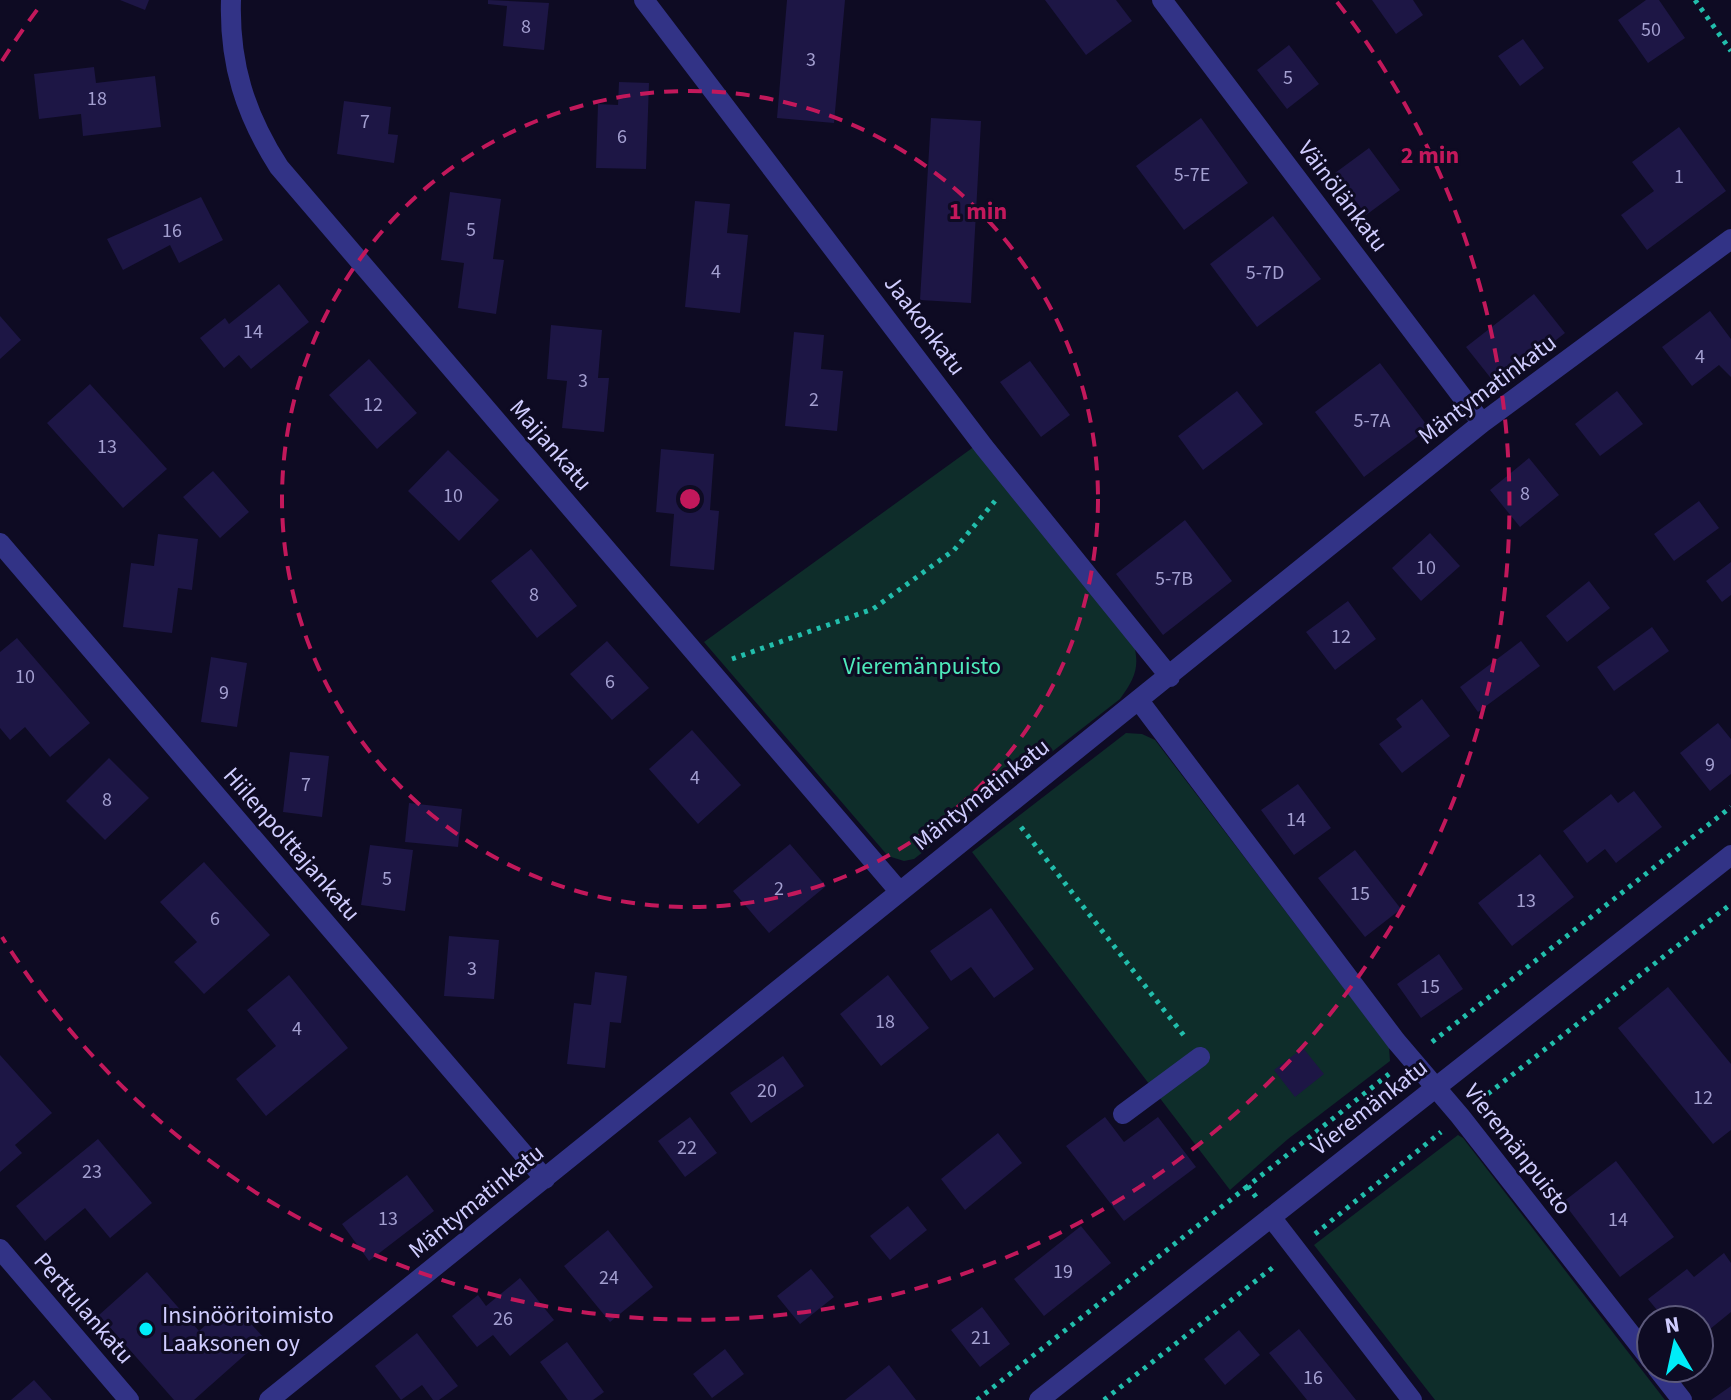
<svg xmlns="http://www.w3.org/2000/svg" width="1731" height="1400" font-family="'Source Sans 3',sans-serif">
<style>
.green{fill:#0e2d2a}
.building{fill:#1d1645}
.lines{fill:none;stroke-linecap:round;stroke-linejoin:round}
.path{stroke:#22beac;stroke-width:5;stroke-dasharray:4 6;stroke-linecap:butt}
.minor{stroke:#323386;stroke-width:20}
.ring{fill:none;stroke:#c2185b;stroke-width:4;stroke-dasharray:14 10}
.poi-dot{fill:#00ecf8;stroke:#0e0b23;stroke-width:3}
.labels{text-anchor:middle;stroke-width:6;stroke-linejoin:round;paint-order:stroke}
.number-label{font-size:20px;fill:#a39fd0}
.street-label{font-size:24px;fill:#d0cdff;stroke:#0e0b23}
.park-label{font-size:24px;fill:#4eeabb;stroke:#0e0b23}
.poi-label{font-size:24px;fill:#d0cdff;stroke:#0e0b23;text-anchor:start}
.centre{fill:#c2185b;stroke:#0e0b23;stroke-width:4}
.ring-label{font-size:24px;text-anchor:middle;font-weight:bold;fill:#c2185b;stroke:#0e0b23;stroke-width:6;stroke-linejoin:round;paint-order:stroke}
</style>
<rect width="100%" height="100%" fill="#0e0b23"/>
<path class="green" d="M975,446l159,199c6,23 0,35 -14,54l-206,160 -10,2 -16,-5 -184,-214z
M1126,733l16,1 13,6 234,307 1,14 -102,78 -58,51 -258,-338z
M1458,1135l5,3 202,262h-230l-121,-155z"/>
<path class="building" d="M120,0h29l-4,10z
M488,0l61,3 -5,47 -41,-4 4,-40 -19,-2z
M787,0h58l-11,123 -57,-5z
M1045,0h71l16,21 -46,34z
M1372,0h41l10,15 -27,19z
M1646,0h13l26,38 -37,25 -30,-43z
M1523,39l21,29 -24,18 -22,-30z
M1289,45l30,39 -32,25 -30,-39z
M94,67l2,16 59,-7 6,51 -78,9 -2,-22 -42,5 -5,-45z
M619,82l30,1 -3,86 -50,-1 2,-64 20,1z
M344,101l47,6 -3,27 10,1 -4,28 -57,-9z
M931,118l50,3 -10,182 -51,-3z
M1201,118l47,65 -64,47 -48,-64z
M1679,127l47,64 -79,59 -26,-35 33,-24 -22,-29z
M1369,148l31,42 -34,25 -31,-42z
M450,192l51,7 -8,60 11,1 -8,54 -38,-6 6,-45 -23,-3z
M201,197l22,43 -44,23 -9,-18 -47,25 -16,-31z
M695,201l35,3 -3,29 21,2 -8,78 -55,-6z
M1273,216l48,63 -64,48 -47,-63z
M279,284l30,38 -58,47 -12,-14 -15,13 -24,-30 25,-20 4,6z
M1534,294l31,39 -68,53 -31,-39z
M1710,311l21,28v38l-12,-12 -27,21 -30,-39z
M0,316l21,24 -21,19z
M551,325l51,5 -4,48h11l-5,54 -42,-4 5,-47 -20,-2z
M794,332l30,3 -3,34 22,2 -6,60 -52,-5z
M369,359l48,54 -40,36 -48,-54z
M1030,361l40,54 -29,22 -41,-55z
M1380,363l49,65 -65,49 -49,-65z
M90,384l77,85 -44,39 -76,-85z
M1237,391l26,33 -60,46 -25,-34z
M1617,391l26,33 -43,32 -25,-32z
M661,449l53,5 -4,56 9,1 -5,59 -44,-4 4,-52 -18,-2z
M448,450l51,50 -40,41 -51,-50z
M1529,458l30,37 -39,32 -30,-37z
M213,471l36,41 -29,26 -37,-41z
M1699,501l20,27 -45,33 -20,-27z
M1185,520l47,61 -69,54 -47,-61z
M1430,533l30,33 -39,35 -29,-33z
M158,534l40,5 -6,51 -14,-2 -6,45 -49,-6 8,-64 23,3z
M531,549l46,57 -40,32 -46,-57z
M1731,562v33l-9,7 -16,-21z
M1589,581l21,27 -43,34 -21,-26z
M1348,601l28,38 -41,31 -29,-38z
M1652,627l17,24 -55,40 -17,-24z
M17,638l73,85 -40,34 -25,-30 -15,13 -10,-12v-76z
M607,641l42,47 -37,32 -42,-46z
M1521,641l19,25 -62,46 -18,-25z
M211,657l36,6 -10,64 -36,-5z
M1422,699l28,37 -48,37 -23,-29 23,-17 -6,-8z
M1718,723l13,16v35l-21,17 -30,-38z
M692,730l49,55 -43,39 -49,-55z
M290,752l39,4 -7,61 -39,-5z
M109,758l40,40 -44,42 -39,-39z
M1298,784l33,44 -37,27 -33,-45z
M1634,791l28,36 -46,36 -11,-14 -18,14 -24,-32 48,-37 7,9z
M409,803l53,6 -4,38 -53,-5z
M790,844l36,42 -57,47 -36,-42z
M370,845l43,5 -8,61 -44,-6z
M1355,850l46,59 -36,28 -47,-59z
M1540,854l34,43 -62,49 -34,-43z
M204,862l66,73 -66,59 -30,-32 23,-20 -37,-40z
M991,908l43,61 -40,29 -23,-31 -20,14 -21,-30z
M449,936l50,4 -5,59 -50,-3z
M1439,954l24,35 -42,29 -24,-34z
M595,972l32,4 -6,47 -11,-1 -5,46 -38,-4 7,-61 17,2z
M289,975l59,73 -82,68 -30,-37 40,-33 -29,-36z
M888,975l41,53 -48,38 -41,-52z
M1668,987l63,77v66l-18,14 -95,-116z
M1303,1048l21,26 -29,23 -21,-27z
M0,1055l52,58 -37,32 7,8 -22,19z
M783,1056l21,30 -53,37 -21,-30z
M690,1117l27,36 -32,24 -27,-36z
M1105,1117l19,25 34,-25 38,50 -72,54 -58,-75z
M998,1133l24,30 -57,47 -24,-31z
M98,1139l54,64 -42,35 -25,-30 -40,33 -29,-35z
M1616,1161l58,76 -54,40 -57,-75z
M407,1175l27,36 -65,50 -27,-37z
M908,1206l19,24 -37,30 -20,-24z
M1081,1226l30,37 -67,53 -30,-37z
M608,1230l45,57 -43,35 -46,-56z
M1724,1253l7,10v49l-32,26v-18h-34l-17,-21 39,-30 7,8z
M811,1269l23,28 -34,27 -23,-28z
M147,1272l52,59 32,-29 33,36 -70,62h-20l-75,-85z
M520,1278l34,42 -44,36 -17,-21 -16,12 -25,-31 26,-21 8,11z
M982,1307l28,37 -30,23 -29,-37z
M1299,1329l57,71h-49l-38,-47z
M1239,1330l21,25 -35,30 -21,-26z
M417,1333l41,53 -19,14h-6l-11,-15 -21,15 -26,-34z
M567,1342l37,50 -11,8h-25l-28,-38z
M725,1349l19,25 -32,24 -19,-24z
M889,1365l27,35h-71z
M34,1380l18,20h-41z
M1731,1386v14h-20z"/>
<g class="lines">
<path class="path" d="M1695,0l36,51
M732,659l141,-50 81,-59 41,-49
M1021,827l164,210
M1432,1042l299,-235
M1480,1100l251,-196
M1256,1197l-8,-11 141,-112
M1315,1234l126,-102
M977,1400l271,-214
M1104,1400l172,-135"/>
<path class="minor" d="M231,0c-2,63 14,114 48,167l620,724
M644,0l340,447 186,230
M1162,0l320,423
M0,543l545,636
M1140,702l256,339 64,75 191,244
M1123,1114l77,-57
M1271,1217l141,183
M0,1249l129,151
M1657,1368l25,32
M269,1400l1213,-977 249,-184
M1039,1400l692,-545"/>
</g>
<g class="ring">
<circle cx="690" cy="499" r="408"/>
<path d="M2 61A816 816 0 0 1 43 2M1337 2A816 816 0 1 1 2 937"/>
</g>
<circle class="poi-dot" cx="146" cy="1329" r="8"/>
<g class="labels">
<g class="number-label">
<text x="526" y="33">8</text>
<text x="1651" y="36">50</text>
<text x="811" y="66">3</text>
<text x="1288" y="84">5</text>
<text x="97" y="105">18</text>
<text x="365" y="128">7</text>
<text x="622" y="143">6</text>
<text x="1192" y="181">5-7E</text>
<text x="1679" y="183">1</text>
<text x="471" y="236">5</text>
<text x="172" y="237">16</text>
<text x="716" y="278">4</text>
<text x="1265" y="279">5-7D</text>
<text x="253" y="338">14</text>
<text x="1700" y="363">4</text>
<text x="583" y="387">3</text>
<text x="814" y="406">2</text>
<text x="373" y="411">12</text>
<text x="1372" y="427">5-7A</text>
<text x="107" y="453">13</text>
<text x="1525" y="500">8</text>
<text x="453" y="502">10</text>
<text x="1426" y="574">10</text>
<text x="1174" y="585">5-7B</text>
<text x="534" y="601">8</text>
<text x="1341" y="643">12</text>
<text x="25" y="683">10</text>
<text x="610" y="688">6</text>
<text x="224" y="699">9</text>
<text x="1710" y="771">9</text>
<text x="695" y="784">4</text>
<text x="306" y="791">7</text>
<text x="107" y="806">8</text>
<text x="1296" y="826">14</text>
<text x="387" y="885">5</text>
<text x="779" y="895">2</text>
<text x="1360" y="900">15</text>
<text x="1526" y="907">13</text>
<text x="215" y="925">6</text>
<text x="472" y="975">3</text>
<text x="1430" y="993">15</text>
<text x="885" y="1028">18</text>
<text x="297" y="1035">4</text>
<text x="767" y="1097">20</text>
<text x="1703" y="1104">12</text>
<text x="687" y="1154">22</text>
<text x="92" y="1178">23</text>
<text x="388" y="1225">13</text>
<text x="1618" y="1226">14</text>
<text x="1063" y="1278">19</text>
<text x="609" y="1284">24</text>
<text x="503" y="1325">26</text>
<text x="981" y="1344">21</text>
<text x="1313" y="1384">16</text>
</g>
<g class="street-label">
<text transform="translate(1343 196) rotate(53)" y="8">Väinölänkatu</text>
<text transform="translate(925 325) rotate(53)" y="8">Jaakonkatu</text>
<text transform="translate(1487 389) rotate(-37)" y="8">Mäntymatinkatu</text>
<text transform="translate(551 445) rotate(49)" y="8">Maijankatu</text>
<text transform="translate(981 794) rotate(-38)" y="8">Mäntymatinkatu</text>
<text transform="translate(292 844) rotate(49)" y="8">Hiilenpolttajankatu</text>
<text transform="translate(1369 1107) rotate(-38)" y="8">Vieremänkatu</text>
<text transform="translate(1518 1149) rotate(52)" y="8">Vieremänpuisto</text>
<text transform="translate(476 1201) rotate(-39)" y="8">Mäntymatinkatu</text>
<text transform="translate(84 1308) rotate(49)" y="8">Perttulankatu</text>
</g>
<g class="park-label">
<text x="922" y="674">Vieremänpuisto</text>
</g>
<g class="poi-label">
<text x="162" y="1323">Insinööritoimisto<tspan x="162" dy="28">Laaksonen oy</tspan></text>
</g>
</g>
<circle cx="690" cy="499" r="12" class="centre"/>
<g class="ring-label">
<text x="1430" y="163">2 min</text>
<text x="978" y="219">1 min</text>
</g>
<g transform="translate(1675 1344) rotate(351)"><circle r="38" fill="#0e0b23" stroke="#5c597b" stroke-width="2"/>
<path d="M0-6L14 30L0 20L-14 30Z" fill="#00ecf8"/>
<text y="-12" font-size="22" font-weight="bold" text-anchor="middle" fill="#d0cdff">N</text>
</g>
</svg>
